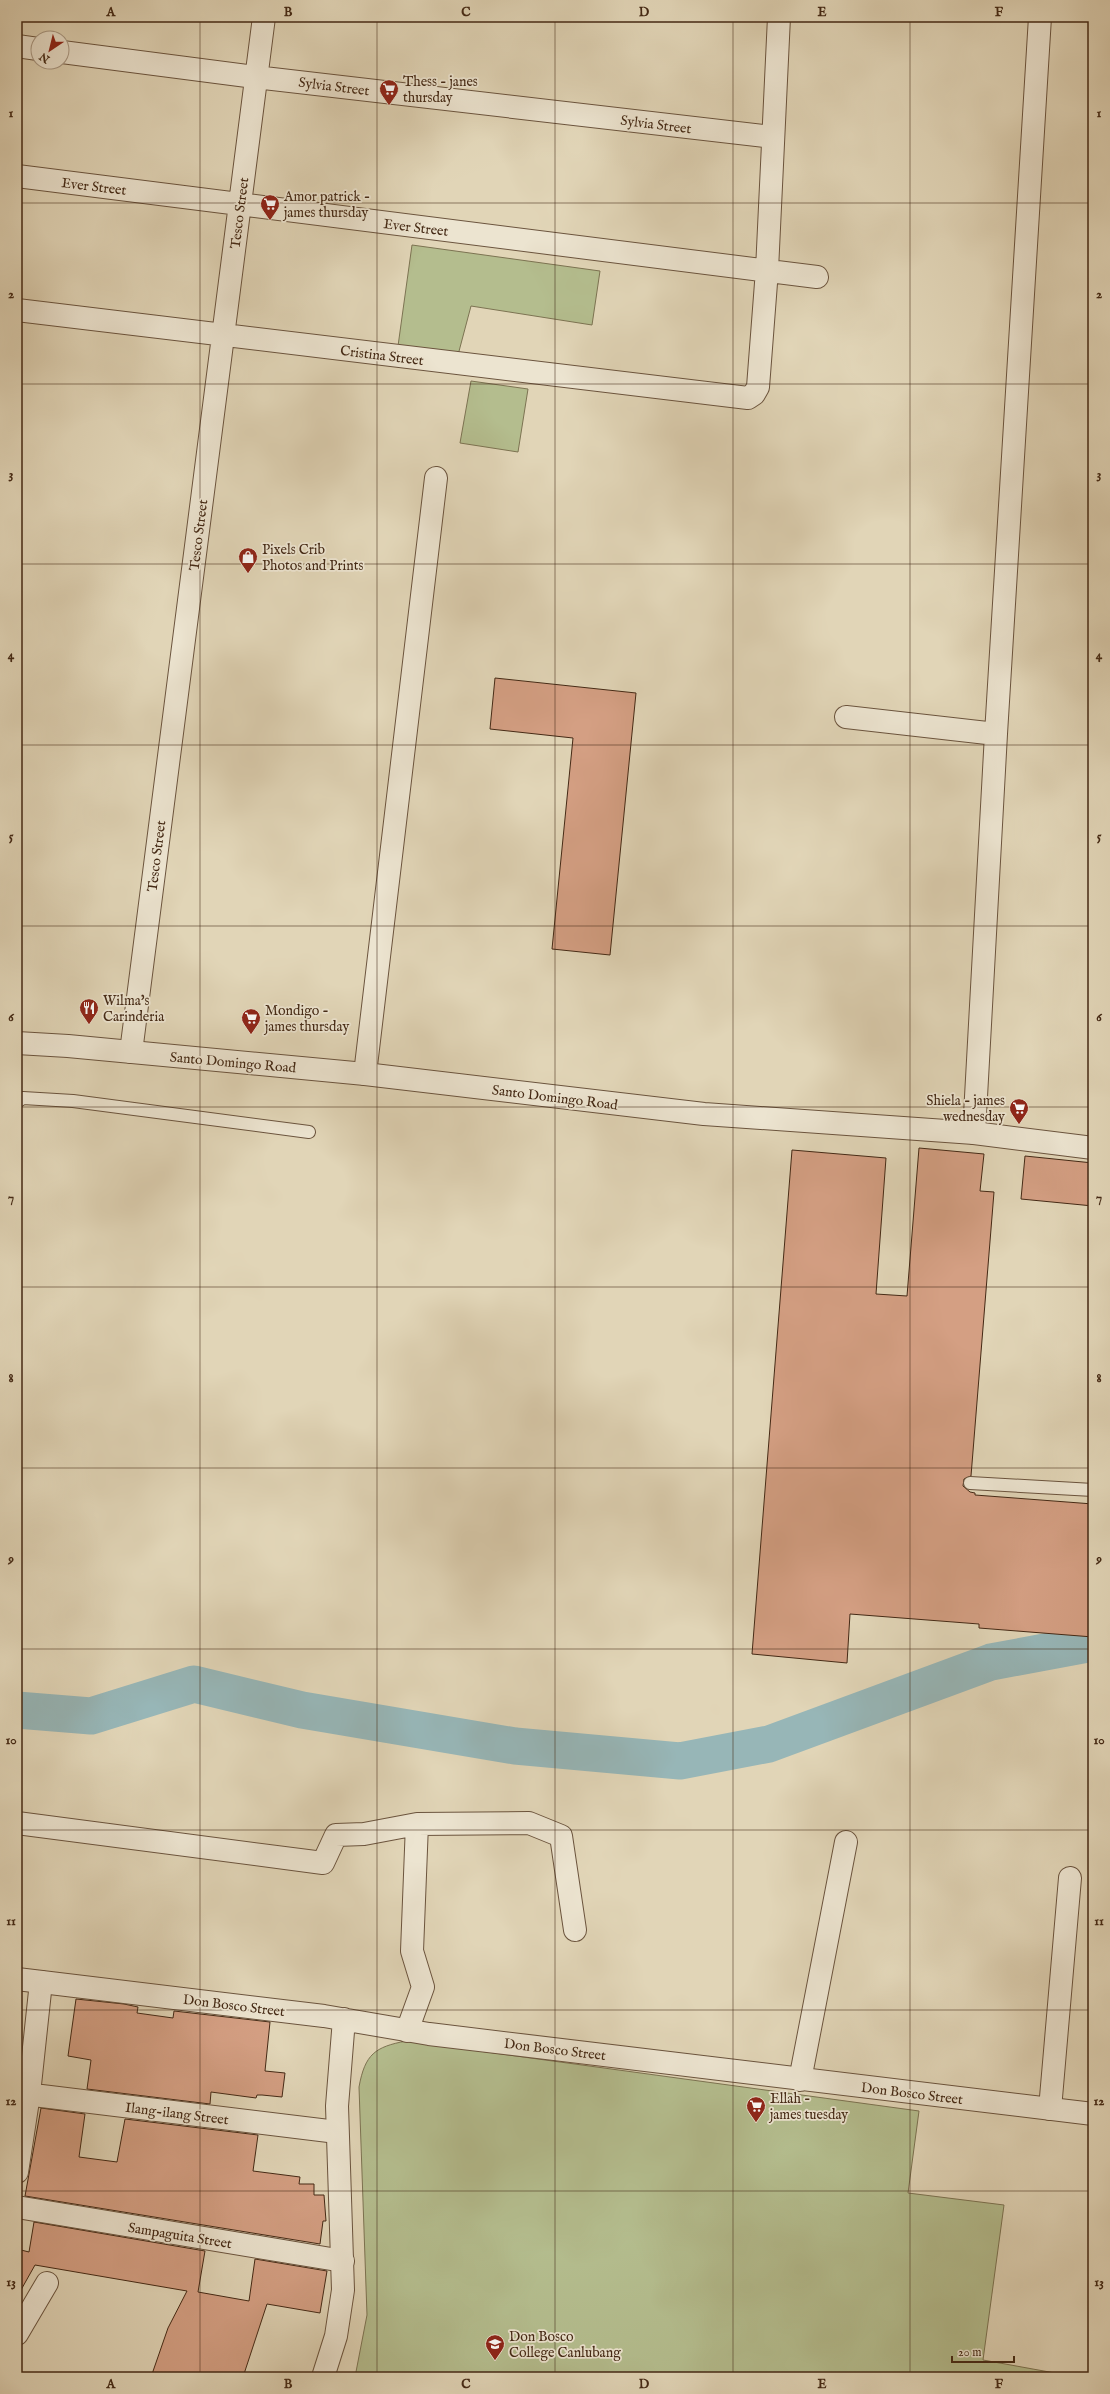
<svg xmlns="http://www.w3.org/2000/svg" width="1110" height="2394" font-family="'IM FELL English',serif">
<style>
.green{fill:#b4bd8e;stroke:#7c7352}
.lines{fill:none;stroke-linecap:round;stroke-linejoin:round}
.river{stroke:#97b6b7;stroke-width:37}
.building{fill:#d49f83;stroke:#442915}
.service-casing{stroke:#6b543e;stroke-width:14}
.minor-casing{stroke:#6b543e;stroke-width:24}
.tertiary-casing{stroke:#6b543e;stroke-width:24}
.service{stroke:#ece4d0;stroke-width:12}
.minor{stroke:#ece4d0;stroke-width:22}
.tertiary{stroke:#ece4d0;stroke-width:22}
.grid{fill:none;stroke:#442915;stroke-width:1;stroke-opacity:0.55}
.labels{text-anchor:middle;stroke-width:3.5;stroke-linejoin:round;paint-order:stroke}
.poi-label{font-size:14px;fill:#442915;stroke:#ece4d0;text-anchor:start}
.street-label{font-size:14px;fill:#442915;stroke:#ece4d0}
.neatline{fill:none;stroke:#442915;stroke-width:1.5}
.grid-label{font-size:13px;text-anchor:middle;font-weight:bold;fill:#442915}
</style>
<rect width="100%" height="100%" fill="#e1d5b7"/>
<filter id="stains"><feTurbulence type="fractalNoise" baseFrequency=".005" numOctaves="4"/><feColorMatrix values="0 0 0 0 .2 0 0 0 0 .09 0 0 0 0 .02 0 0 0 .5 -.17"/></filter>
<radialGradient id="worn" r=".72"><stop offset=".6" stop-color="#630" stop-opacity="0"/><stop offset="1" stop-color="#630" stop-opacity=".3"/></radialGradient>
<path class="green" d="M412,245l188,26 -8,54 -121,-19 -13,49 -60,-9z
M471,381l57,8 -10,63 -58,-9z
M406,2041l513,70 -11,82 96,12 -21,155 94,17h-722l12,-62 -8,-228c6,-33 16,-40 47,-46z"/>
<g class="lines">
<path class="river" d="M17,1710l74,6 103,-32 108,26 213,36 165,15 89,-17 222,-82 102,-19"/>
</g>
<path class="building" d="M495,678l141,15 -26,262 -58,-6 21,-211 -83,-9z
M919,1148l65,6 -4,37 14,1 -23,284 -7,3 -1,7 7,6 5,1v2l118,9v133l-114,-9v-4l-129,-10 -3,49 -95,-9 40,-504 94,8 -10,136 31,2z
M1025,1156l68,7v43l-72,-7z
M76,1999l48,5 14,3 -1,6 36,5 1,-7 96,11 -5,49 20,2 -3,24 -20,-2h-5l-1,3 -45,-6 -1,12 -123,-15 4,-29 -23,-4z
M41,2108l44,6 -6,43 38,5 8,-43 133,16 -5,36 47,6 -1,7h15v11h10l2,26h-3l-3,23 -295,-48z
M34,2222l171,29 -7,41 51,9 6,-42 72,12 -7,42 -53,-9 -24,73h-92l17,-49 19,-37 -152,-26 -18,32v-48l12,3z"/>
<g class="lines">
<defs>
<path id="service" d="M17,1102l6,-4 50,3 236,31
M970,1483l123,7"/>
<path id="minor" d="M17,46l21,3
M62,52l193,25 518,60
M17,176l800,101
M17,310l731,88 6,-4 4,-7 9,-117 12,-253
M846,717l150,17
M131,1052l133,-1035
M365,1074l71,-596
M974,1133l22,-399 44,-717
M17,1823l306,40 13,-28 28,-1 53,-10 112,-1 32,13 14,94
M407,2031l16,-44 -11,-36 5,-127
M800,2080l46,-238
M17,2093l320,39
M1050,2109l20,-231
M17,2172l12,-78 12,-112
M17,2207l326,54
M17,2334l30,-51"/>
<path id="tertiary" d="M17,1043l51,3 297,28 339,40 270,19 119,15
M17,1979l307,37 105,18 664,80
M323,2377l13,-41 7,-46 -6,-184 7,-87"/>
</defs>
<use href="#service" class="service-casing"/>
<use href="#minor" class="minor-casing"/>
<use href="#tertiary" class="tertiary-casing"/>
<use href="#service" class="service"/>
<use href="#minor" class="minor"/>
<use href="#tertiary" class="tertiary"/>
</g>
<path class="grid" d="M200,17v2360M377,17v2360M555,17v2360M733,17v2360M910,17v2360M17,203h1076M17,384h1076M17,564h1076M17,745h1076M17,926h1076M17,1107h1076M17,1287h1076M17,1468h1076M17,1649h1076M17,1830h1076M17,2010h1076M17,2191h1076"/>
<defs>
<symbol id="supermarket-pin" viewBox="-11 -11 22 30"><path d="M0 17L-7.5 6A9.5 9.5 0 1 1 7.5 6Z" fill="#8f2418" stroke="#ece4d0"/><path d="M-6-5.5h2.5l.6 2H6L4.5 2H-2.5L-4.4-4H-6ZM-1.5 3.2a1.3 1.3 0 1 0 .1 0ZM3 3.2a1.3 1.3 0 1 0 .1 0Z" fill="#fff"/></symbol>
<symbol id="shop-pin" viewBox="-11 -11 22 30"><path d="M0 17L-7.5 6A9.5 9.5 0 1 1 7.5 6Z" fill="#8f2418" stroke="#ece4d0"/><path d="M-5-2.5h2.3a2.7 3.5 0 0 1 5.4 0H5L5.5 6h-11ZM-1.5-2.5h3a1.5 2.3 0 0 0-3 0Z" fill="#fff"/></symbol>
<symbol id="restaurant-pin" viewBox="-11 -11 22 30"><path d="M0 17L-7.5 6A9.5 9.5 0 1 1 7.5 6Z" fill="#8f2418" stroke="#ece4d0"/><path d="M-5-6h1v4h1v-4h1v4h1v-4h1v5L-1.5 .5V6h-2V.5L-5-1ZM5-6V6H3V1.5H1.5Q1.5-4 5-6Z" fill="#fff"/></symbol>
<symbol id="university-pin" viewBox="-11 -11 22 30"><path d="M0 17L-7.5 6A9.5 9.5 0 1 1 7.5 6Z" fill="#8f2418" stroke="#ece4d0"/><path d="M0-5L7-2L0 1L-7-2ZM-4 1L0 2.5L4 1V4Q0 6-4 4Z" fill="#fff"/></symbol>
</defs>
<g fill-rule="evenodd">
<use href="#supermarket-pin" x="378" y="78" width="22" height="30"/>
<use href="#supermarket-pin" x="259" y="193" width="22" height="30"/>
<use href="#shop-pin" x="237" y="546" width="22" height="30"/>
<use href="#restaurant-pin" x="78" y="997" width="22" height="30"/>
<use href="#supermarket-pin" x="240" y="1007" width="22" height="30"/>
<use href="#supermarket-pin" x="1008" y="1097" width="22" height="30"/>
<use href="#supermarket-pin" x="745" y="2095" width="22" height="30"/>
<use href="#university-pin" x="484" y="2333" width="22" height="30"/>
</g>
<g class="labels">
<g class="poi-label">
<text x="403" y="86">Thess - janes<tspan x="403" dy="16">thursday</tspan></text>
<text x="284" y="201">Amor patrick -<tspan x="284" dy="16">james thursday</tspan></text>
<text x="262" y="554">Pixels Crib<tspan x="262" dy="16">Photos and Prints</tspan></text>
<text x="103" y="1005">Wilma's<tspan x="103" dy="16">Carinderia</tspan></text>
<text x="265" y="1015">Mondigo -<tspan x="265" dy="16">james thursday</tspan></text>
<text x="1005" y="1105" text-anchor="end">Shiela - james<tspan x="1005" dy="16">wednesday</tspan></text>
<text x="770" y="2103">Ellah -<tspan x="770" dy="16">james tuesday</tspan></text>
<text x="509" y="2341">Don Bosco<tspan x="509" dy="16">College Canlubang</tspan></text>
</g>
<g class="street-label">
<text transform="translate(334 86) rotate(7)" y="5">Sylvia Street</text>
<text transform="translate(656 124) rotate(7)" y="5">Sylvia Street</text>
<text transform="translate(94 186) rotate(7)" y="5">Ever Street</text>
<text transform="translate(239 213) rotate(-83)" y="5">Tesco Street</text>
<text transform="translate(416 227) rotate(7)" y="5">Ever Street</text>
<text transform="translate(382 355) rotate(7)" y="5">Cristina Street</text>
<text transform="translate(198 535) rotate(-83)" y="5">Tesco Street</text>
<text transform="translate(156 856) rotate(-83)" y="5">Tesco Street</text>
<text transform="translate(233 1062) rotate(5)" y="5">Santo Domingo Road</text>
<text transform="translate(555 1097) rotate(7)" y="5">Santo Domingo Road</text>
<text transform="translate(234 2005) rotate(7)" y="5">Don Bosco Street</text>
<text transform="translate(555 2049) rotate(7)" y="5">Don Bosco Street</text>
<text transform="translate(912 2093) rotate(7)" y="5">Don Bosco Street</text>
<text transform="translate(177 2113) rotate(7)" y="5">Ilang-ilang Street</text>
<text transform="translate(180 2235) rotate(9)" y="5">Sampaguita Street</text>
</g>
</g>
<rect width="1110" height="2394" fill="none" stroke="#e1d5b7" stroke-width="44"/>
<g transform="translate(50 50) rotate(215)"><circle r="19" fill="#ece4d0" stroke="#a99985"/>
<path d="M0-3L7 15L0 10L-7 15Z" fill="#8f2418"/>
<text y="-6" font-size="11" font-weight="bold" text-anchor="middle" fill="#442915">N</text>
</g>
<path d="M952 2356v6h62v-6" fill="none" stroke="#442915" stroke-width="2"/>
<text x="958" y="2356" font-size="12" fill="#442915" stroke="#ece4d0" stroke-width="3" paint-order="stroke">20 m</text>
<rect x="22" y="22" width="1066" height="2350" class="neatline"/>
<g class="grid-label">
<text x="111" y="16">A</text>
<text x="288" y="16">B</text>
<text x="466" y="16">C</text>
<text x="644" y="16">D</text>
<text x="822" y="16">E</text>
<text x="999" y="16">F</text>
<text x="11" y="117">1</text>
<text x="1099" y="117">1</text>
<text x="11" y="298">2</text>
<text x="1099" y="298">2</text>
<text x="11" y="478">3</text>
<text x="1099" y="478">3</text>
<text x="11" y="659">4</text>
<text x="1099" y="659">4</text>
<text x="11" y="840">5</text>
<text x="1099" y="840">5</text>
<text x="11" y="1021">6</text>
<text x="1099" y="1021">6</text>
<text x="11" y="1202">7</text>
<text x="1099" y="1202">7</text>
<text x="11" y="1382">8</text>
<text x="1099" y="1382">8</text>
<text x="11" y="1563">9</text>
<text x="1099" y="1563">9</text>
<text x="11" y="1744">10</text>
<text x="1099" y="1744">10</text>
<text x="11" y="1925">11</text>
<text x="1099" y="1925">11</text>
<text x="11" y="2105">12</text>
<text x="1099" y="2105">12</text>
<text x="11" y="2286">13</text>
<text x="1099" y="2286">13</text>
<text x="111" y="2388">A</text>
<text x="288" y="2388">B</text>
<text x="466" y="2388">C</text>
<text x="644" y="2388">D</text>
<text x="822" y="2388">E</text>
<text x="999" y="2388">F</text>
</g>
<rect width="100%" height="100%" filter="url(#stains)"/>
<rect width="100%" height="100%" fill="url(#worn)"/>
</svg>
